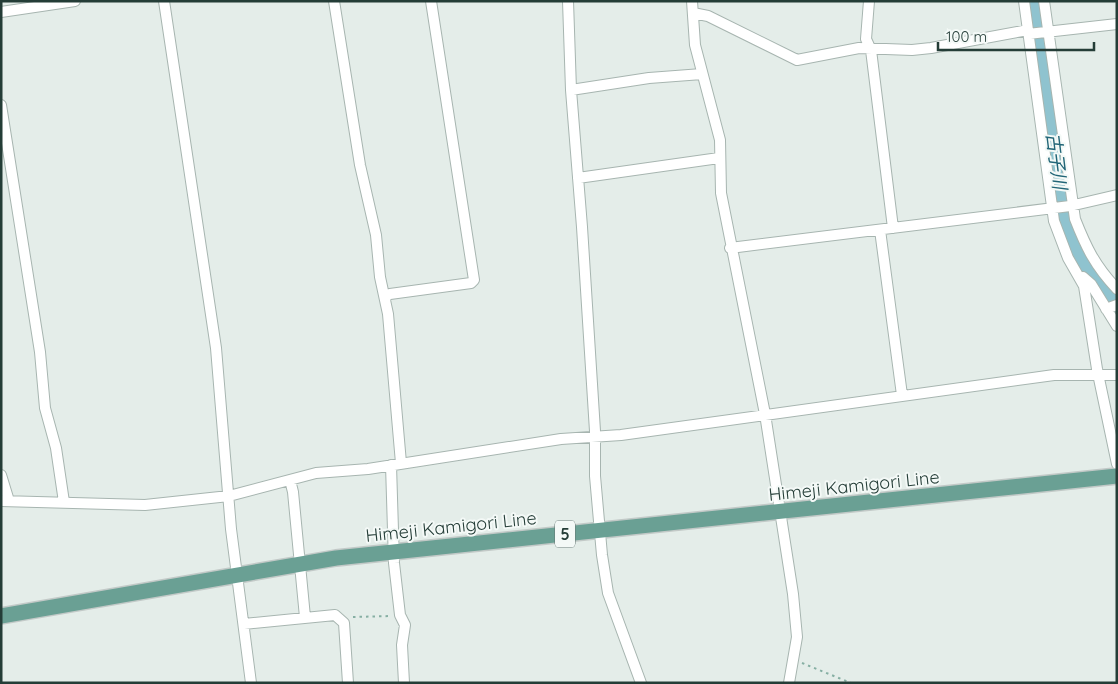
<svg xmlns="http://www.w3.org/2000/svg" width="1118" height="684" font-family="Quicksand,'Noto Sans JP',sans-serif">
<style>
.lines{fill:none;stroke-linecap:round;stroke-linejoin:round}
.river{stroke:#8fc3cf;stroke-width:19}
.street-casing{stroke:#a7b5b0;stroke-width:12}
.primary-casing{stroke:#c2c9c7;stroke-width:18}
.path{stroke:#86afa3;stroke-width:2;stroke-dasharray:2.5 4;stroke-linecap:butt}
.street{stroke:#fff;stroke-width:10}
.primary{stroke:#6aa094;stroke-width:15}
.labels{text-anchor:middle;stroke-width:4;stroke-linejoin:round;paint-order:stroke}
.shield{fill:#f4f9f7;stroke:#627571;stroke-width:1}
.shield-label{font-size:16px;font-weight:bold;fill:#243d37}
.street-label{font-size:18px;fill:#243d37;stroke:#f4f9f7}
.water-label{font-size:19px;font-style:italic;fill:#216577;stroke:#f4f9f7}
</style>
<rect width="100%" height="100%" fill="#e4ede9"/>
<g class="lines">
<path class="river" d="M1037,1l27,212 7,27 46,66"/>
<defs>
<path id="street" d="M164,1l52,347 15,181 20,154
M334,1l26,164 16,70 4,42 8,37 13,149
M568,1l3,89 11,137 13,204v45l7,79 6,38 33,90
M692,1l3,44 25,95 1,53 44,221 28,180 4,43 -8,46
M869,1l-3,38 5,11 22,178
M1024,1l30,220 14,37 16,28 13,83 20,95
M1044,1l31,218c11,28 20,47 42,70
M1,12l74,-11
M693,13l15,3 89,44 62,-12 53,2 19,-2 97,-18
M1028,34l89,-10
M571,90l78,-12 53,-4
M1,105l39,247 5,56 11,40 8,54
M578,178l141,-20
M880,230l22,165
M730,248l340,-42 47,-11
M1083,277l8,7 26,42
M385,297l5,-3 81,-11 3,-3 -43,-279
M1106,309l11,-4
M391,465l3,98 6,52 5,10 -3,20 2,38
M1,475l8,26
M290,480l3,12 12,125
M1,501l144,4 84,-9 87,-23 52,-4 193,-30 60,-4 433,-60h63
M244,624l91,-9 9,8 4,60"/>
<path id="primary" d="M1,616l335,-58 781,-82"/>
</defs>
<use href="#street" class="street-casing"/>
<use href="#primary" class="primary-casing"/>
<path class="path" d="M353,617l38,-1
M802,663l49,20"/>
<use href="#street" class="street"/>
<use href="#primary" class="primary"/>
</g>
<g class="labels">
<rect class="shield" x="555" y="520.5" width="20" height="27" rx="4"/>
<g class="shield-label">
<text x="565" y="540">5</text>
</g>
<g class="street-label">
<text transform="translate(854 486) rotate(-6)" y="6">Himeji Kamigori Line</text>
<text transform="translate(451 527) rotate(-6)" y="6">Himeji Kamigori Line</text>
</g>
<g class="water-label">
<text transform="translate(1057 161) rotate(83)" y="7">古子川</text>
</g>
</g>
<rect width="1118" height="684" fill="none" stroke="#243d37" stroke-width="5"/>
<path d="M938 42v8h156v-8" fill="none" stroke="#243d37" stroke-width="2.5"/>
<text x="946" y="42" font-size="15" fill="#243d37" stroke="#f4f9f7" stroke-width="4" paint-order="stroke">100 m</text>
</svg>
